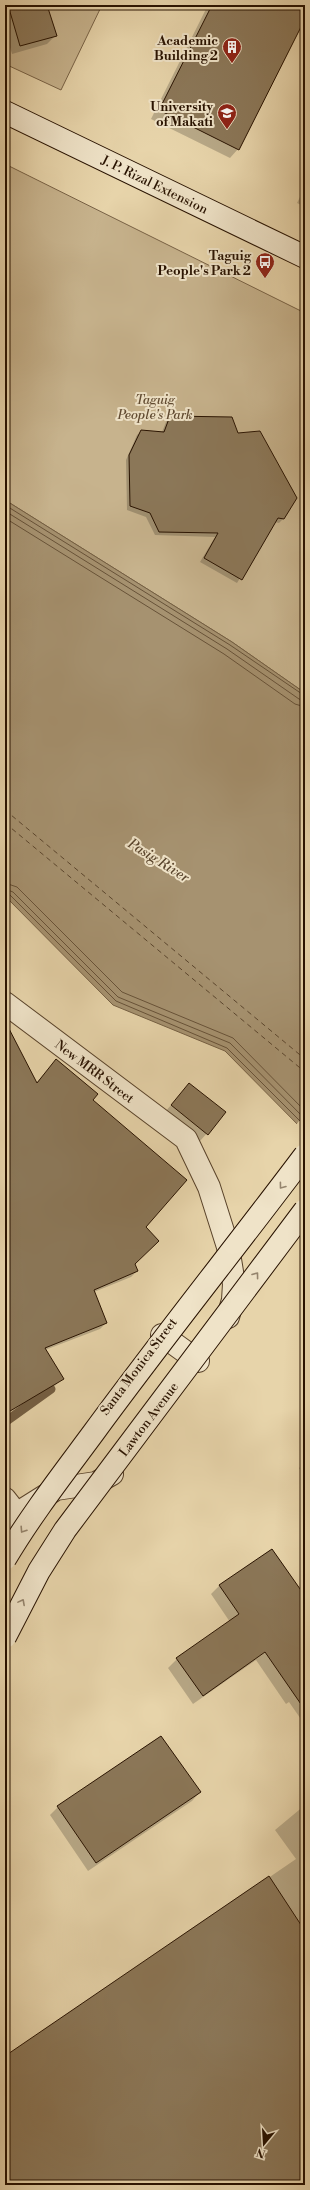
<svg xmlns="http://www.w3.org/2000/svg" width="310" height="2190" font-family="'Libre Bodoni',serif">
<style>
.green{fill:#c7b38d;stroke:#786246}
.water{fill:#a69270;stroke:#745f43}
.pier{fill:#e7d4aa}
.shadow{fill:#0003}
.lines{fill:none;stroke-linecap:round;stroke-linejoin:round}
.shore{stroke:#675238;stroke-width:1}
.stream{stroke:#745f43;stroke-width:9}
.ferry{stroke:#5a452d;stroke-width:1;stroke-dasharray:5 4;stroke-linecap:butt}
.building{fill:#8b7758;stroke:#281200}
.minor-casing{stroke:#58422a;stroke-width:24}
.secondary-casing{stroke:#281200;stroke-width:24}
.minor{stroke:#efe3c8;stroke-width:22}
.secondary{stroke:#efe3c8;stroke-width:22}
.secondary-bridge-casing{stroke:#281200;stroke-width:24;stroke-linecap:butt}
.secondary-bridge{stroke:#efe3c8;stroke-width:22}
.oneway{stroke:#95856e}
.labels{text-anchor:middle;stroke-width:4;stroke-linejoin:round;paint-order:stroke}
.poi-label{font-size:13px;font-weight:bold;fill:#281200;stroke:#efe3c8;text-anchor:end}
.street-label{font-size:13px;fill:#281200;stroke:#efe3c8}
.park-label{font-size:13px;font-style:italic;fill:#604a31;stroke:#efe3c8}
.water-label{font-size:14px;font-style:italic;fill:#5a452d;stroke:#efe3c8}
</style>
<rect width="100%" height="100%" fill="#e7d4aa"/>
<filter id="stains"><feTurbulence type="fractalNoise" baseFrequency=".005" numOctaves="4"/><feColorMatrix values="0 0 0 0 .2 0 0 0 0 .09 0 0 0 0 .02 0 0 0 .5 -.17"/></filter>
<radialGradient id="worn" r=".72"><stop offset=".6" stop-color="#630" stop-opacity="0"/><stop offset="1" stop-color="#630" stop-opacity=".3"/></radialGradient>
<path class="green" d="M5,5h97l-41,85 -56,-26z
M5,164l300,149v380l-73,-51 -227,-142z"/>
<path class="water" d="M5,500l227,142 73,51v439l-80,-81 -112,-46 -108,-109z"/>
<path class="pier" d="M305,1113v21l-9,-9z"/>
<path class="shadow" d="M5,5h41l9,31 -8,8 -35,10 -7,-23z
M208,5h97v12l-67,132 -8,9 -79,-39z
M305,187v20l-8,-4z
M170,417l67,17 47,84 -5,5 -5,-1 -37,61 -37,-21 15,-25 -60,-2 -9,-18 -19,-7 -1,-50 11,-25 5,-4 20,1 4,-10z
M5,1037l31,46 20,-23 36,41 53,126 -11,37 3,7 -6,6 -37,15 12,31 -6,6 -55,21 17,28 -6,7 -51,30z
M189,1084l36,29 -25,28 -35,-29z
M305,1463v15l-6,-10z
M220,1585l85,12v128l-16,-23 -3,2 -30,-44 -63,44 -25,-36 9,-9 53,-37 -19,-28z
M161,1737l39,55 -8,9 -104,70 -38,-56 8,-8z
M305,1805v380h-300v-127l291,-199 -21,-29z"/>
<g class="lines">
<path class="shore" d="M5,505l225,140 75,51
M5,511l222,138 72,50 6,2
M5,518l219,136 71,50 10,3
M5,883l12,4 105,105 111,46 72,73
M5,889l8,3 105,105 112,46 75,76
M5,894l5,1 106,106 111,47 78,78"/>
<path class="stream" d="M5,1422l46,-33"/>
<path class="ferry" d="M5,810l300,249
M5,823l300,249"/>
</g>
<path class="building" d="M8,5h39l10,31 -37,10z
M212,5h93v14l-66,131 -80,-40z
M170,416l62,1 6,16 22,-2 37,67 -13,21 -6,-1 -36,62 -38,-22 14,-25 -59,-1 -9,-19 -20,-7 -1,-51 12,-25 23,2z
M5,1021l32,62 19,-24 42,35 -5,6 94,80 -41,47 13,14 -24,23 3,7 -44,19 13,33 -62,25 19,31 -59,35z
M189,1083l37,29 -18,23 -37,-30z
M272,1549l33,47v114l-40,-58 -62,44 -27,-38 63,-44 -20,-29z
M161,1736l40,56 -105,71 -39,-57z
M269,1876l36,55v254h-300v-129z"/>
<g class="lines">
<defs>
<path id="minor" d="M5,1003l181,136 23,48 19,60 6,37 -1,16 -5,17
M162,1335l36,26
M5,1499l11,14
M5,1521l51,-32 40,-6 16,-9"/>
<path id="secondary" d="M5,112l300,145"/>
</defs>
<use href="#minor" class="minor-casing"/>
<use href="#secondary" class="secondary-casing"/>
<use href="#minor" class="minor"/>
<use href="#secondary" class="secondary"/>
<defs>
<path id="secondary-bridge" d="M5,1559c26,-44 58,-85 89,-127 68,-93 141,-184 211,-277
M5,1637l34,-66 26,-41 240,-320"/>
</defs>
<use href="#secondary-bridge" class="secondary-bridge-casing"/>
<use href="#secondary-bridge" class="secondary-bridge"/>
</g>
<defs><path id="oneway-chevron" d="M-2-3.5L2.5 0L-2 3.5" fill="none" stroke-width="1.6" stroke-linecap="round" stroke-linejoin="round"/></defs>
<g class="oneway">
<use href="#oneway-chevron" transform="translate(282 1186) rotate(127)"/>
<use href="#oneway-chevron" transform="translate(256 1275) rotate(-53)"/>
<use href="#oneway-chevron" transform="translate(23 1530) rotate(123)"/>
<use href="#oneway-chevron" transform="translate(22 1602) rotate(-62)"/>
</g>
<defs>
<symbol id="building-pin" viewBox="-11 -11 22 30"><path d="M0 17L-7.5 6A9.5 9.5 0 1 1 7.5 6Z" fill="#8f2418" stroke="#efe3c8"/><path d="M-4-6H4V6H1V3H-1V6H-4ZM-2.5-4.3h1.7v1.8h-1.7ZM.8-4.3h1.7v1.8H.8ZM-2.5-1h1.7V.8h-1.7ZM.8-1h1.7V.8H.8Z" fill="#fff"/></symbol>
<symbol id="university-pin" viewBox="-11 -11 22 30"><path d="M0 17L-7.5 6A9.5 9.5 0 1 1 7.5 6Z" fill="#8f2418" stroke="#efe3c8"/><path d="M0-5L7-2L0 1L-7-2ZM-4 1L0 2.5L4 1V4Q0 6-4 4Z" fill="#fff"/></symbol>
<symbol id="bus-pin" viewBox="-11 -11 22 30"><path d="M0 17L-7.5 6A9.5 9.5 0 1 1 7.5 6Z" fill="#8f2418" stroke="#efe3c8"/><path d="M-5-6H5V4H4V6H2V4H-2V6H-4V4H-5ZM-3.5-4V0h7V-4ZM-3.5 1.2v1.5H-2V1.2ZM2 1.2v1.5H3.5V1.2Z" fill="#fff"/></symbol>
</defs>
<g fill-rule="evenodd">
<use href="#building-pin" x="221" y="36" width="22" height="30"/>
<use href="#university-pin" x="216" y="102" width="22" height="30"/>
<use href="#bus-pin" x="254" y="251" width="22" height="30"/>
</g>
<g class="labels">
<g class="poi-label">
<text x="218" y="45">Academic<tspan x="218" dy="15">Building 2</tspan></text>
<text x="213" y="111">University<tspan x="213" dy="15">of Makati</tspan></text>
<text x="251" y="260">Taguig<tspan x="251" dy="15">People's Park 2</tspan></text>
</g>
<g class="street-label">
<text transform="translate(155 184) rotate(26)" y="5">J. P. Rizal Extension</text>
<text transform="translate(95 1071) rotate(37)" y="5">New MRR Street</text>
<text transform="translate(138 1366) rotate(-53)" y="5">Santa Monica Street</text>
<text transform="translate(148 1419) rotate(-53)" y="5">Lawton Avenue</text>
</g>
<g class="park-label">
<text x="155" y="404">Taguig<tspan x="155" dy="15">People's Park</tspan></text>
</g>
<g class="water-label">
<text transform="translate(159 860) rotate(32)" y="5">Pasig River</text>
</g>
</g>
<rect width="310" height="2190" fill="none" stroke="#e7d4aa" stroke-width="20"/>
<rect x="6" y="6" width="298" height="2178" fill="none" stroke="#281200" stroke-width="2"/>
<rect x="10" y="10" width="290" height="2170" fill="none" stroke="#281200"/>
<g transform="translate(264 2144) rotate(198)" stroke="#efe3c8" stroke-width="3" paint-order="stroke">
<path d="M0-3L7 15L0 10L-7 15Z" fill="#281200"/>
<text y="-6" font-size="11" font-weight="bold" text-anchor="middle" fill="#281200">N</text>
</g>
<rect width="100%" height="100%" filter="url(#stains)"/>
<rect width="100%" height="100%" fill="url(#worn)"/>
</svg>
